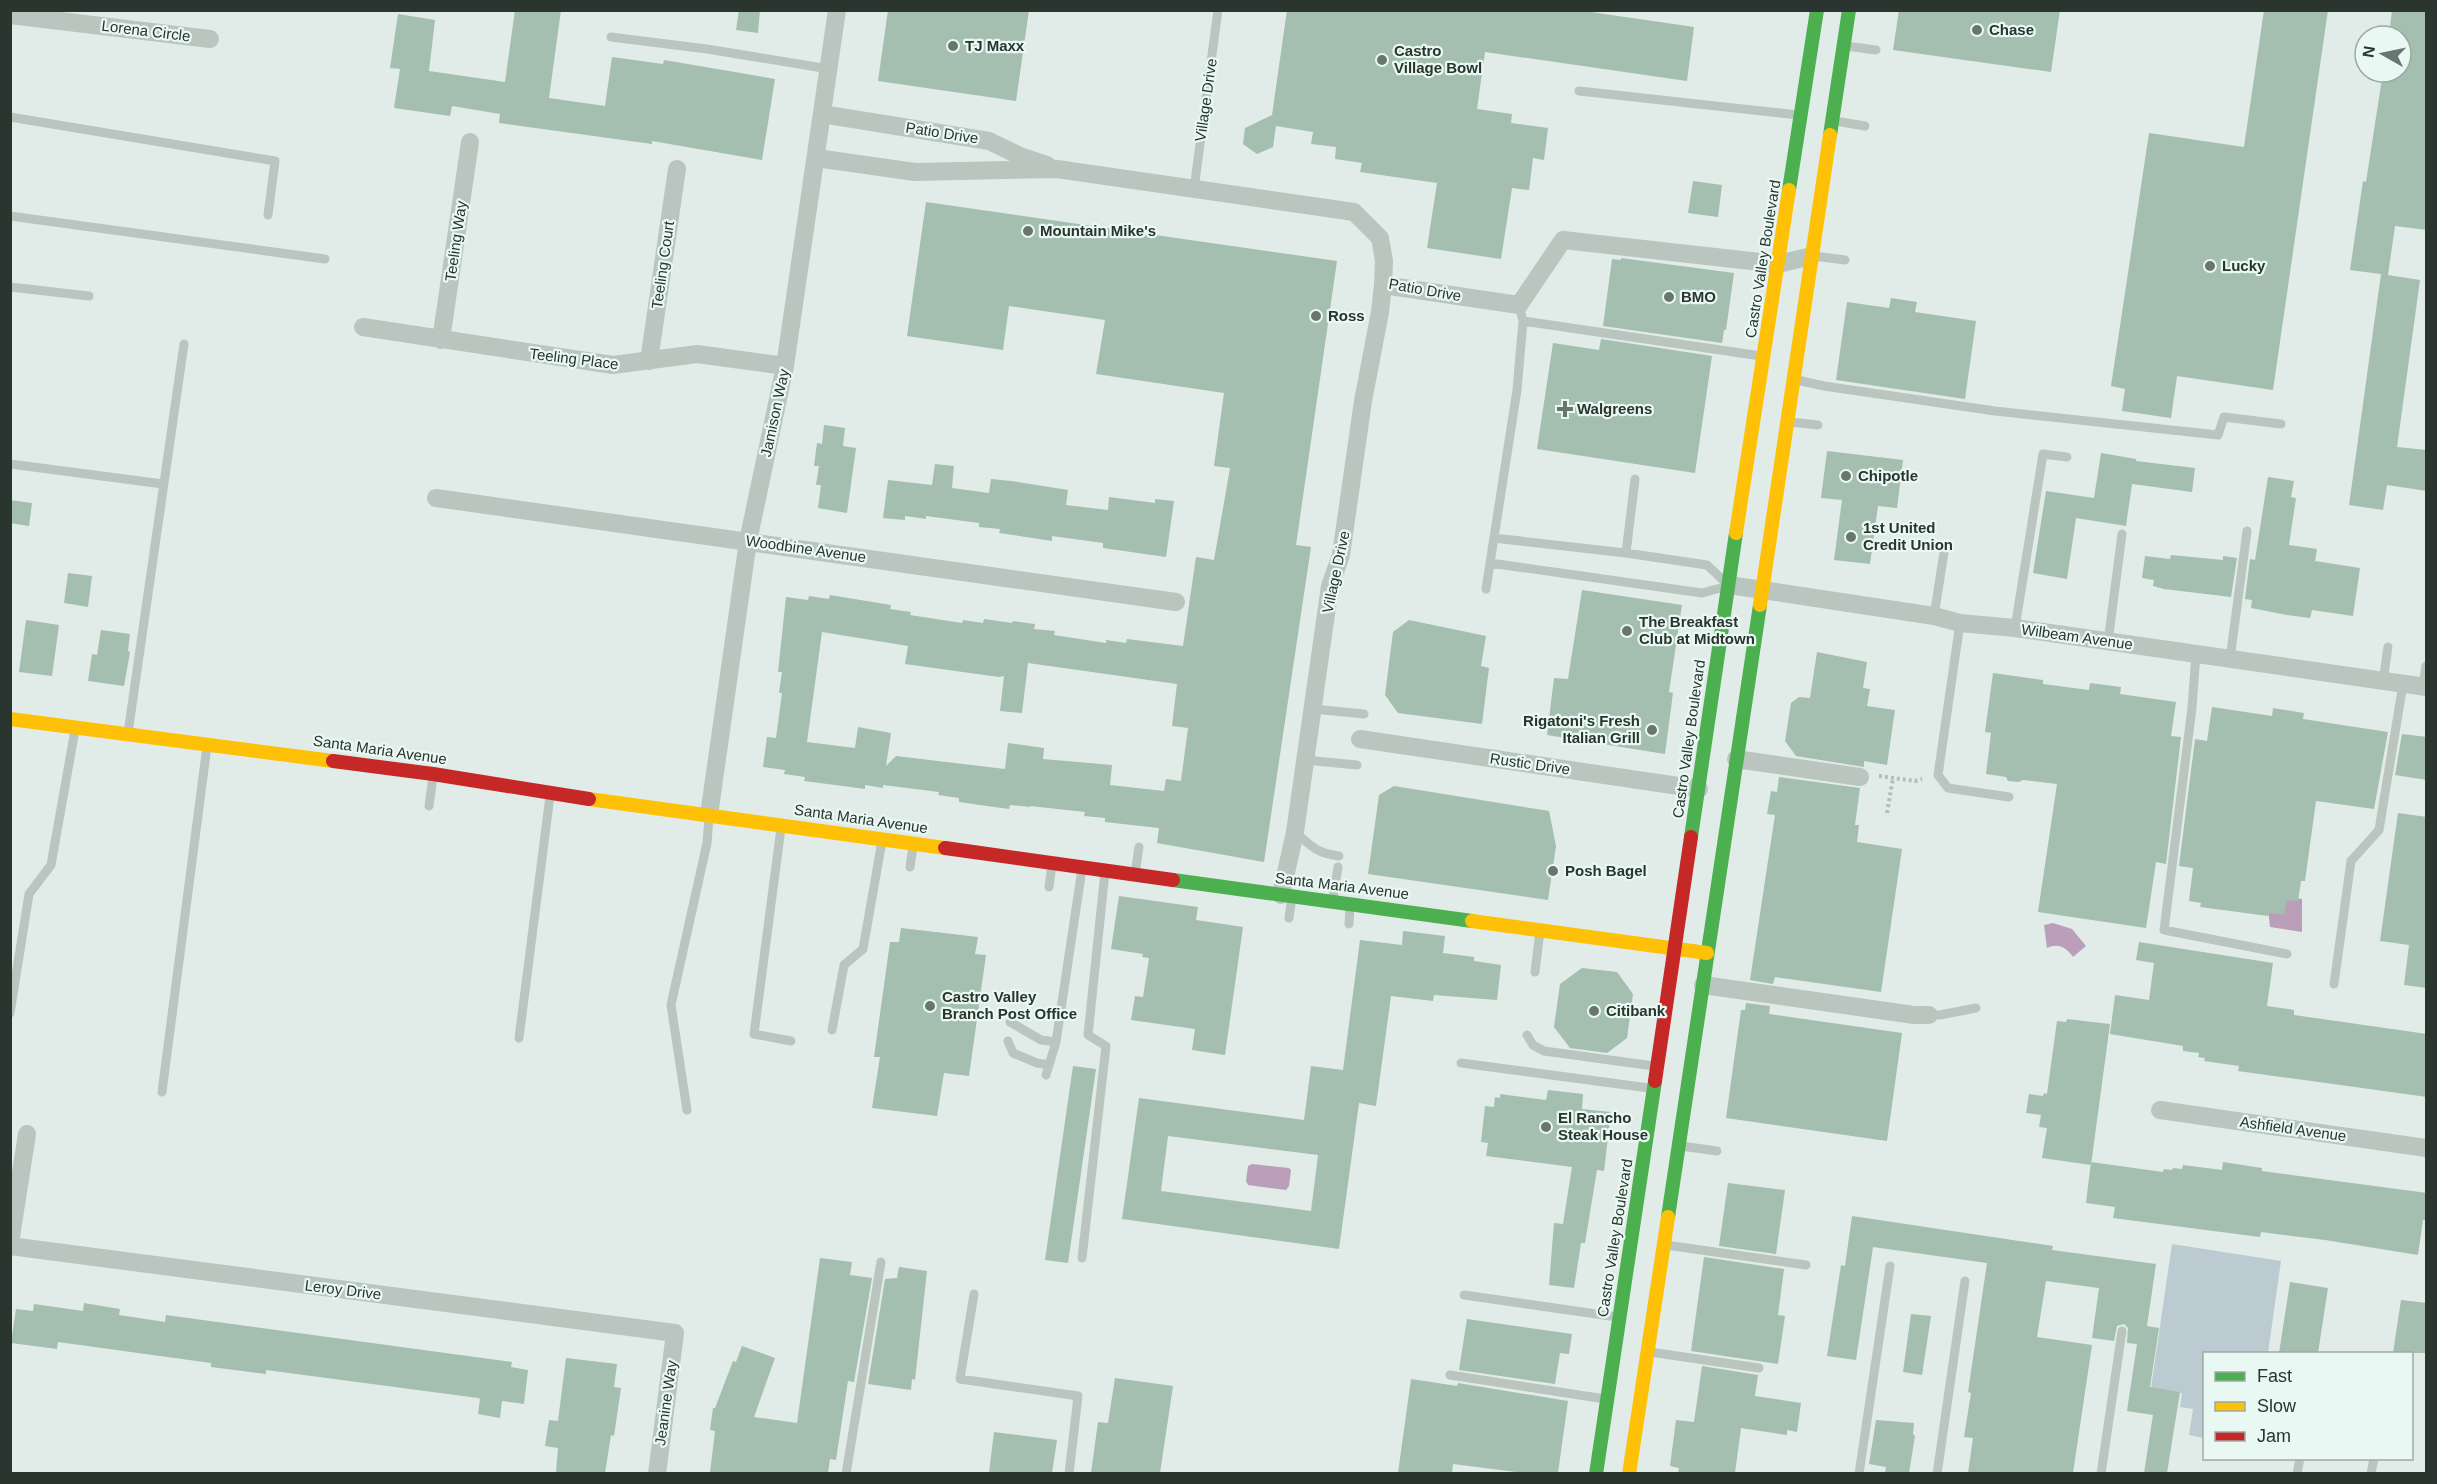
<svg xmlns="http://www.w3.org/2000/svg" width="2437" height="1484" font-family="Helvetica,sans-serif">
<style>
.green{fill:#bccbd1}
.water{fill:#bb9fb8}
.building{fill:#a4beaf;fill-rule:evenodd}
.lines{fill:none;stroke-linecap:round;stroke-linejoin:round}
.path{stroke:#b3beb9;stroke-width:4;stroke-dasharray:3 3;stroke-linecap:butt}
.lane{stroke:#bac5c0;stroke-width:9}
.street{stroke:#bac5c0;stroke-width:18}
.fast{stroke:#4caf50;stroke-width:14}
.slow{stroke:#ffc107;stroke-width:14}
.jam{stroke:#c62828;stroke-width:14}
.poi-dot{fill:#69756f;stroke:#e9f8f3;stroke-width:2}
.labels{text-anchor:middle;stroke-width:4.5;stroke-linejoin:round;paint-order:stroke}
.poi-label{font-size:15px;font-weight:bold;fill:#29352e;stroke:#e9f8f3;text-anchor:start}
.street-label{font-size:15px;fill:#29352e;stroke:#e9f8f3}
</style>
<rect width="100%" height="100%" fill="#e1ece8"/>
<path class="green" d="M2172,1244l109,17 -13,92 -64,1v84l-15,-3 4,-26 -13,-2 2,-14 -31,-5z"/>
<path class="water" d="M2282,896l20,3v33l-32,-5 -2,-17z
M2053,923l19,6 14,17 -13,11c-7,-10 -15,-14 -26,-9l-3,-23z
M1252,1164l37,4 2,2 -2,16 -3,4 -38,-5 -2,-4 2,-15z"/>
<path class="building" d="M515,10h46l-12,88 56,8 7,-49 51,7 1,-4 111,19 -13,81 -110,-19v3l-153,-21 1,-9 -48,-8 -2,10 -56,-8 6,-39 -10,-1 8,-54 37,6 -6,51 76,11z
M739,10h21l-2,23 -22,-3z
M888,10h141l-13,91 -138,-20z
M1287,10h290l117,17 -7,54 -202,-29 -8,57 35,5 -1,9 37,5 -4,32 -11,-2 -4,32 -17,-2 -11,71 -74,-11 10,-65 -77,-11 2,-9 -27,-4 1,-12 -25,-3 2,-12 -37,-6 -3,21 -16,7 -14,-10 2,-16 27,-13z
M1899,10h161l-9,62 -158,-22z
M2264,10h64l-55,380 -96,-14 -6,42 -49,-7 3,-22 -14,-3 38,-253 95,14z
M2392,10h35v220l-32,-4 -7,49 -38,-5 13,-89 3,1 17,-110h18v-36h-12z
M1693,181l29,4 -4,32 -30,-4z
M926,202l411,59 -41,284 15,2 -47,315 -107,-19 2,-15 -54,-6v-4l-21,-2 1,-4 -55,-6v1l-20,-2 -1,4 -22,-3 -28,-4v-4l-21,-3 1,-3 -56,-7v3l-18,-3v4l-22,-3 -39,-5 1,-4 -21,-3 1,-4 -22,-3 4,-30 9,1 6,-45h-3l3,-21h-4l8,-75 22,3 1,-4 20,3 1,-4 61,10 -1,4 21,3 -1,3 52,8 1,-3 20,3 1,-4 28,4 1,-2 22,3 -1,5 21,2 -1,4 52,8v-3l20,3 1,-4 56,7 13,-89 18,3 16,-92 -16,-2 10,-73 -128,-19 9,-54 -96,-14 -6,44 -96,-14zM822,632l86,14 -3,18 94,13 5,-1 -4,35 22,2 6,-50 149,21 -5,42 16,2 -7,53 -15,-2 -2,12 -54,-6 2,-20 -69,-6 1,-11 -36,-5 -3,26 -109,-13 -10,10 5,-33 -33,-6 -3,21 -48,-6z
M1621,258l113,15 -8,57h-2l-2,13 -119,-17 9,-67 9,1z
M2381,274l39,6 -23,167 30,3v41l-40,-6 -4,25 -34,-5z
M1891,298l26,4 -2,10 61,9 -11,78 -129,-19 11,-78 42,6z
M1601,339l111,17 -17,117 -158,-24 16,-106 46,7z
M824,425l21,3 -2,18 13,2 -9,65 -29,-5 3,-23h-5l3,-19h-5l3,-23 5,1z
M1827,451l76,9 -6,48 -19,-2 -8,58 -36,-4 8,-60 -21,-2z
M2101,453l35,6v2l59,7 -3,24 -60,-8 -6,42 -50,-8 -9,61 -34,-6 13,-82 48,7z
M935,464l19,2 -2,22 37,5 2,-14 20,2 57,9 -2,15 42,5 1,-13 46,6v-4l19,2 -8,56 -63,-9v-5l-51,-7v5l-53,-8 1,-4 -21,-2v-4l-53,-7v3l-21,-3v4l-22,-2 5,-38 44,5z
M2268,477l26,4 -3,16 5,1 -7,47 28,4 -2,12 45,7 -7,48 -41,-6 -2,8 -23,-3 -36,-7 1,-8 -7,-1 5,-40 5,1z
M10,500l22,3 -3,23 -19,-3z
M2171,555l52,5v-4l14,2 -6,39 -67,-8 -11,-3 1,-6 -12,-2 3,-22 25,3z
M68,573l24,3 -4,31 -24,-4z
M1582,590l100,15 -13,87 4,1 -8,61 -118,-19 7,-57 14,1z
M26,620l33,5 -7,51 -33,-4z
M1409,620l77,16 -5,30 8,2 -7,56 -84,-11 -13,-18 8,-63z
M101,630l29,4 -2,17 2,1 -6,34 -36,-5 4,-27 5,1z
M1817,652l50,10 -4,26 7,1 -3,17 28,4 -8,55 -23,-4v6l-68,-11 -11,-15 6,-38 8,-6 11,1z
M1993,673l50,7v4l46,6 1,-7 31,4 -1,7 56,8 -5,34 10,1 -15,127 -10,-2 -10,66 -108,-16 19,-128 -34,-4 -4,2 -11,-1 -2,-4 -20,-3 5,-41 -6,-1z
M2212,707l60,9 1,-8 31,5 -1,6 85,13 -14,77 -58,-8 -11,80h-4l-3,20 -11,-1 -3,15 -15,-2 -1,3 -68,-9 1,-4 -12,-2 4,-33 -14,-2 16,-127 12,2z
M2402,734l25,3v43l-32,-5z
M1779,777l81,11 -5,37h4l-2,17 45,7 -21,143 -106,-15 -2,7 -23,-4 25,-165 -8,-1 4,-23 6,1z
M1394,786l155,25 7,35 -8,54 -180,-26 11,-79z
M2398,813l29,4v171l-23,-3 5,-40 -29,-4z
M1119,896l79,11 -2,13 47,7 -18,128 -33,-5 3,-21 -64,-9 4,-24 8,1 6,-39 -7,-1 1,-3 -32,-5z
M901,928l77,9 -3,17 11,1 -17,121 -25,-3 -7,43 -65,-8 8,-51h-6l16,-115h9z
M1403,931l42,5 -2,17 31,4v4l27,4 -4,35 -63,-5 -1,6 -42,-5 -15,110 -17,-3 -20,146 -217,-30 17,-121 165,22 7,-54 32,4 17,-130 42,5zM1168,1136l150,19 -7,56 -150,-20z
M2139,942l134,21 -6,43 27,4v5l133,19v63l-189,-26 1,-5 -35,-5 1,-3 -7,-1 1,-4 -16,-2v-5l-73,-12 5,-39 34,5 5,-37 -18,-3z
M1582,968l35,4 16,22 -6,44 -20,15 -37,-5 -16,-21 6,-43z
M1746,1003l24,3 -1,8 133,19 -15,108 -161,-23 15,-108h4z
M2067,1019l43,5 -19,141 -49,-7 5,-30 -8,-1 2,-12 -15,-2 3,-19 14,2 1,-3 3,1 10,-73 9,1z
M1073,1066l23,3 -28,194 -23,-3z
M1548,1090l35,4 -1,15 29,3 -7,59 -7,-1 -12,73h-4l-7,45 -25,-3 5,-62 9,1 9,-57 -86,-11 2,-13 -7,-1 4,-36 9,1 1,-10 5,1v-4l46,6z
M2091,1162l72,10 1,-3 8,1 1,-2 9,1 1,-4 39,5 1,-8 39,6v3l165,22v27h-4l-5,35 -93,-15 -64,-8 -1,5 -147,-19 2,-11 -29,-4z
M1728,1183l57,7 -9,64 -57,-8z
M1852,1216l201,30 -1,4 104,14 -9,62 12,2 -9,59 30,5 -13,81h-23l9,-58 -26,-4 10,-67 -10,-1 1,-15 -4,-4 -7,2 -3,15 -22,-3 7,-50 -53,-7 -9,56 55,8 -19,128h-105l5,-35 -9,-1 7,-44 -3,-1 19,-129 -114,-16 -17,113 -29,-4 14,-91 4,1z
M1704,1257l80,12 -6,46 7,1 -7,48 -87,-13z
M820,1258l32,4 -2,13 22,3 -18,104 -6,-1 -12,79 -6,-1 -2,14h-118l5,-42 -5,-1 3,-22h2l18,-47 3,1 6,-16 33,12 -21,59 43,6z
M899,1267l28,4 -12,109 -3,-1 -1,11 -43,-6 17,-105 12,-1z
M2290,1282l38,6 -10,65h-39z
M2401,1300l26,3v50h-34z
M84,1303l36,6 -1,6 46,7 1,-7 346,47 -1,5 17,3 -4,34 -22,-3 -2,17 -22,-4 2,-15 -2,-1 -212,-28v4l-55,-7v-4l-153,-21 -1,7 -46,-6 5,-34 17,2 1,-7 49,7z
M1911,1314l20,2 -9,59 -19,-3z
M1467,1319l105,15 -3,20 -9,-1 -5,31 -96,-14z
M566,1358l51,6 -3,23 7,1 -7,48 -3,-1 -6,38h-49l2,-25 -13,-2 4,-26 9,1z
M1702,1366l56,9 -3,21 46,7 -4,29 -10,-2v5l-46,-7 -6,45h-57l1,-5 -9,-2 6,-46 18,2z
M1115,1378l58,8 -13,87h-69l7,-51 10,1z
M1411,1379l46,7 1,-3 110,18 -10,72h-34l-71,-9 -1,9h-54z
M1876,1420l38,3 -1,11 2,2 -6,37h-24l1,-6 -17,-3z
M994,1432l63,8 -5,33h-63z"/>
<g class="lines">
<path class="path" d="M1879,776l36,5 7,-2
M1887,813l6,-35"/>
<path class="lane" d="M611,37l96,12 122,20
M1846,46l30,4
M1579,91l219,24
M10,117l265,44 -7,54
M1835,121l30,5
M1194,189l24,-179
M10,216l315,43
M1814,256l31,4
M10,287l79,9
M1523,321l238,35
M1797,380l27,6 171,25 223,24 6,-18 57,7
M1790,422l28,3
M10,464l153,20
M1494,538l132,15 81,12 18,17
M1626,553l9,-74
M1490,563l212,30 22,-6
M1486,589l31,-199 6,-69 -4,-16
M1934,616l11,-70
M1960,623l-22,152 10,13 61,9
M2015,628l28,-174 24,3
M2108,642l14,-108
M2196,654l-4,54 -28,222 123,24
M2230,659l17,-128
M2383,681l5,-34
M2423,686l3,-20
M1313,709l51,5
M128,733l56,-389
M1305,760l52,5
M429,806l4,-30
M781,828l-27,206 37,7
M1295,832c16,14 21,21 44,24
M910,867l3,-21
M1135,874l4,-27
M1049,887l3,-22
M1333,899l5,-32
M1289,918l3,-22
M1349,924l1,-18
M1535,972l5,-41
M2334,984l17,-123 28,-31 24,-146
M10,1013l19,-119 22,-29 24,-135
M1929,1015h11l36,-7
M1010,1022l31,18 15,2
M832,1030l12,-65 19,-16 19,-108
M1527,1035l6,10 11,6 110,15
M519,1038l31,-242
M1008,1041l5,12 24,10 12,2
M1461,1063l188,25
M1046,1075l10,-33 26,-173
M162,1092l45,-346
M687,1110l-16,-105 36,-162 2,-26
M1681,1146l36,5
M1666,1245l140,20
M1082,1258l24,-212 -18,-11 17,-163
M974,1294l-14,85 118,17 -9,78
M1464,1295l153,22
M1650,1352l109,16
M1450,1375l155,24
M846,1474l35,-212
M1859,1474l31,-208
M1937,1474l28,-193
M2101,1474l21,-143
M2297,1474l3,-16
M2371,1474l3,-16"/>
<path class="street" d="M10,15l200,24
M822,114l167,27 31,15 27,9
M816,158l99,14 142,-3 297,43 26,26 4,23 -1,24 136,20 44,-65 215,24 34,-8
M363,327l250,38 84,-11 88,12
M441,340l29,-198
M649,361l28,-192
M436,498l740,104
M1729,585l205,31 26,7 55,5 411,59
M1360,739l339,50
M1736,759l124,18
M709,815l39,-274 37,-175 52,-356
M1281,895l14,-63 35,-246 11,-31 22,-154 17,-89 3,-27
M1703,985l211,30h15
M2160,1110l266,38
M10,1243l17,-109
M10,1246l665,87 -18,141"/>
<path class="fast" d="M1830,135l19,-125
M1789,190l28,-180
M1691,837l45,-304
M1173,880l299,41
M1668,1217l92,-612
M1596,1474l59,-393"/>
<path class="slow" d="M1736,533l53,-343
M1760,605l70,-470
M10,719l323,42
M589,799l356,49
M1472,921l235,32
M1629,1474l39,-257"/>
<path class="jam" d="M333,761l100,13 156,25
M945,848l228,32
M1655,1081l36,-244"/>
</g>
<g class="poi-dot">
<circle cx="1977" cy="30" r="6"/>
<circle cx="953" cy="46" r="6"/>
<circle cx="1382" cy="60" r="6"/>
<circle cx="1028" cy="231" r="6"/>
<circle cx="2210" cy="266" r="6"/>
<circle cx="1669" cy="297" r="6"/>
<circle cx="1316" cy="316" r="6"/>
<path d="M1562 400h6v6h6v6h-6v6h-6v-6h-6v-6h6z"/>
<circle cx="1846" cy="476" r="6"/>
<circle cx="1851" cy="537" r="6"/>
<circle cx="1627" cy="631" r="6"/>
<circle cx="1652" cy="730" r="6"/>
<circle cx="1553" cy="871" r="6"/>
<circle cx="930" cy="1006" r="6"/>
<circle cx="1594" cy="1011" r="6"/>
<circle cx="1546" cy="1127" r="6"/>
</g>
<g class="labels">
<g class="poi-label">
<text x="1989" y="35">Chase</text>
<text x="965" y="51">TJ Maxx</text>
<text x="1394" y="56">Castro<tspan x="1394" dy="17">Village Bowl</tspan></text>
<text x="1040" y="236">Mountain Mike's</text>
<text x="2222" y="271">Lucky</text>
<text x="1681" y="302">BMO</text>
<text x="1328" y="321">Ross</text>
<text x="1577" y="414">Walgreens</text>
<text x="1858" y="481">Chipotle</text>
<text x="1863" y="533">1st United<tspan x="1863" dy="17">Credit Union</tspan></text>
<text x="1639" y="627">The Breakfast<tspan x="1639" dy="17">Club at Midtown</tspan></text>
<text x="1640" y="726" text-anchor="end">Rigatoni's Fresh<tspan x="1640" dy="17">Italian Grill</tspan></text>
<text x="1565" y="876">Posh Bagel</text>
<text x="942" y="1002">Castro Valley<tspan x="942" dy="17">Branch Post Office</tspan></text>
<text x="1606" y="1016">Citibank</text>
<text x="1558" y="1123">El Rancho<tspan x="1558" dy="17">Steak House</tspan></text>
</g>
<g class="street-label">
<text transform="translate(146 31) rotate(7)" y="5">Lorena Circle</text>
<text transform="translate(1206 100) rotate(-82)" y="5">Village Drive</text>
<text transform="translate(942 133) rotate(9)" y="5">Patio Drive</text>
<text transform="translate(456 241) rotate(-82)" y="5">Teeling Way</text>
<text transform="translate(1763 259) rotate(-81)" y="5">Castro Valley Boulevard</text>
<text transform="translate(663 265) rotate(-82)" y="5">Teeling Court</text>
<text transform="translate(1425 290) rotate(10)" y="5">Patio Drive</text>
<text transform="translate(574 359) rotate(7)" y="5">Teeling Place</text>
<text transform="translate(775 413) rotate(-78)" y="5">Jamison Way</text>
<text transform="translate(806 549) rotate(8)" y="5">Woodbine Avenue</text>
<text transform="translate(1336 572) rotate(-78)" y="5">Village Drive</text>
<text transform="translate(2077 637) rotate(8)" y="5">Wilbeam Avenue</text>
<text transform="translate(1689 739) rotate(-82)" y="5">Castro Valley Boulevard</text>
<text transform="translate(380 750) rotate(8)" y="5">Santa Maria Avenue</text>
<text transform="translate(1530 764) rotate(8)" y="5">Rustic Drive</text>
<text transform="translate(861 819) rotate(8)" y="5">Santa Maria Avenue</text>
<text transform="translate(1342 886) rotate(7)" y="5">Santa Maria Avenue</text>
<text transform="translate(2293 1129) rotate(8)" y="5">Ashfield Avenue</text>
<text transform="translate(1615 1238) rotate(-81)" y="5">Castro Valley Boulevard</text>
<text transform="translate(343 1290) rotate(7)" y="5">Leroy Drive</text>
<text transform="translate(666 1403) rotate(-82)" y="5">Jeanine Way</text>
</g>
</g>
<rect width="2437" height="1484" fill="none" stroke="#29352e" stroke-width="24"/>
<rect x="2203" y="1352" width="210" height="108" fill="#e9f8f3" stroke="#9caaa4" stroke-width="1.5"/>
<rect x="2215" y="1372" width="30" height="9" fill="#4caf50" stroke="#9caaa4" stroke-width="1.5"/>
<text x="2257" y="1382" font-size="18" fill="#29352e">Fast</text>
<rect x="2215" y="1402" width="30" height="9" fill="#ffc107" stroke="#9caaa4" stroke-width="1.5"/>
<text x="2257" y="1412" font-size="18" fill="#29352e">Slow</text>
<rect x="2215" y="1432" width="30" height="9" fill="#c62828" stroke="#9caaa4" stroke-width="1.5"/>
<text x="2257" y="1442" font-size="18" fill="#29352e">Jam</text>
<g transform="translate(2383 54) rotate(279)"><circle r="28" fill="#e9f8f3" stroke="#9caaa4" stroke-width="1.5"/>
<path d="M0-4.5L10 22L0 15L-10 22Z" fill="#69756f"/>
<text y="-9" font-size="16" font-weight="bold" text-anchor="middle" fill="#29352e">N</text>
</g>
</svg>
